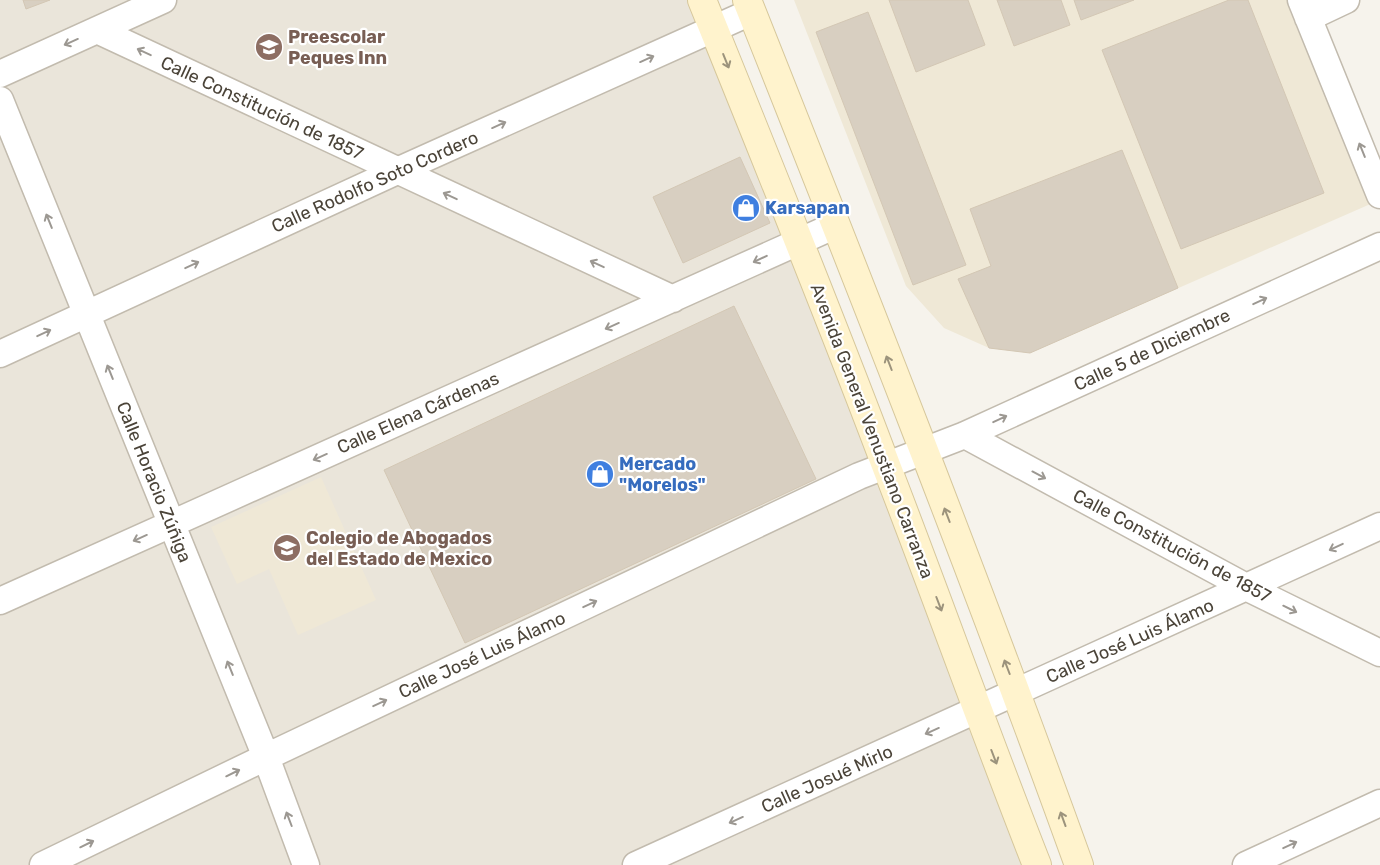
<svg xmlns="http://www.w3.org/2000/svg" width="1380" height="865" font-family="Rubik,sans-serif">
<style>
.residential{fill:#eae5da}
.education{fill:#efe8d6}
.building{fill:#d8cfc1;stroke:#d3c7b4}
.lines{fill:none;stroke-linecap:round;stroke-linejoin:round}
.street-casing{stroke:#c2bbae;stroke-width:29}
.secondary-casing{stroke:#d6c79b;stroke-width:30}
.street{stroke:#fff;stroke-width:26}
.secondary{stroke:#fff3cd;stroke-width:28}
.oneway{stroke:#9c9892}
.oneway2{stroke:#9c937c}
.labels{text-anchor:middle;stroke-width:4.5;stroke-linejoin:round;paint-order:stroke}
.education-label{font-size:18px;font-weight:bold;fill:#785e54;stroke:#fff;text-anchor:start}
.street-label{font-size:18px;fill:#4b4439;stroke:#fff}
.shop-label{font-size:18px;font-weight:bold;fill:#366cbe;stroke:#fff;text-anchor:start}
</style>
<rect width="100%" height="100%" fill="#f6f3ec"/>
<path class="residential" d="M0,0h701l325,865h-1026z"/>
<path class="education" d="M794,0h499l82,202 -345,151 -41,-5 -45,-20 -38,-42z
M321,477l55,123 -78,35 -29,-66 -32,15 -26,-57z"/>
<path class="building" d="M23,0h27l-24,9z
M889,0h79l17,45 -69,27z
M997,0h64l9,25 -56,21z
M1074,0h60l-53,20z
M1229,0h19l76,193 -143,56 -79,-199z
M868,12l98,253 -53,20 -97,-253z
M1122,150l56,138 -148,65 -41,-5 -31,-69 33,-13 -21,-57z
M740,157l30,66 -87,40 -30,-66z
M734,306l82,173 -351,164 -81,-173z"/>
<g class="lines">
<defs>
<path id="street" d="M1301,0l79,195
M1308,18l38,-18
M97,30l576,269
M0,74l163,-74
M0,100l266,657 40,108
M0,354l397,-183 354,-159
M965,435l283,153 132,65
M0,601l836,-376
M43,865l223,-108 593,-281 106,-41 415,-189
M636,865l744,-339
M1246,865l134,-62"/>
<path id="secondary" d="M702,0c63,156 126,311 185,468 51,132 98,265 150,397
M747,0c114,287 227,574 332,865"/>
</defs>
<use href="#street" class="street-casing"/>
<use href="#secondary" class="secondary-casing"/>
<use href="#street" class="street"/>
<use href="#secondary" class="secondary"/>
</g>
<defs><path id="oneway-shaft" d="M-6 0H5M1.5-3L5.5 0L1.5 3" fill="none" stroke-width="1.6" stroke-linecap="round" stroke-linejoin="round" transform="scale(1.25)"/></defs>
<g class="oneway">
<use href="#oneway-shaft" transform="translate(71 42) rotate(156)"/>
<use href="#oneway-shaft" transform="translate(144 52) rotate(-155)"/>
<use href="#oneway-shaft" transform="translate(647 59) rotate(-24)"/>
<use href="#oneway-shaft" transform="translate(499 125) rotate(-24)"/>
<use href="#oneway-shaft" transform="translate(1362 150) rotate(-112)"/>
<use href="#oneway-shaft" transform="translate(450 196) rotate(-155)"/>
<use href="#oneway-shaft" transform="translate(49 221) rotate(-112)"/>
<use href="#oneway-shaft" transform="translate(760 259) rotate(155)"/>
<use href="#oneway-shaft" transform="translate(597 264) rotate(-155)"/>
<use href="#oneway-shaft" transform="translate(192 265) rotate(-25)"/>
<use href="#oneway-shaft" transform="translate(1260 301) rotate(-25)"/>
<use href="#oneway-shaft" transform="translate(612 326) rotate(156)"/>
<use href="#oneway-shaft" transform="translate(44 333) rotate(-25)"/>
<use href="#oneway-shaft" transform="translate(110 372) rotate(-112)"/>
<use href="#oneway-shaft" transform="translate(1000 419) rotate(-25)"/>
<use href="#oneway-shaft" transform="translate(320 457) rotate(156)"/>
<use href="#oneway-shaft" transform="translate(1039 475) rotate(28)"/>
<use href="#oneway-shaft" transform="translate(140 538) rotate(156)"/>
<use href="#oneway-shaft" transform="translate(1336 547) rotate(155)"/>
<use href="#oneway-shaft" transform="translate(590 604) rotate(-25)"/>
<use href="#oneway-shaft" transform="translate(1290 609) rotate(26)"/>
<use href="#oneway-shaft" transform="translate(230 668) rotate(-112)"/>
<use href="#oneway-shaft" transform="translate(380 703) rotate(-25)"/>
<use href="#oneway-shaft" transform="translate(932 731) rotate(156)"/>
<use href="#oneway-shaft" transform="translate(233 773) rotate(-26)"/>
<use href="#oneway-shaft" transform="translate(289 819) rotate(-111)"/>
<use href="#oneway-shaft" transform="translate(736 820) rotate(156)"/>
<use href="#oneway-shaft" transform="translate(87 844) rotate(-26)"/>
<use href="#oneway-shaft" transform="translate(1290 845) rotate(-25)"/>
</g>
<g class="oneway2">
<use href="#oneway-shaft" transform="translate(726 61) rotate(68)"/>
<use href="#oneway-shaft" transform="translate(889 363) rotate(-111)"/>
<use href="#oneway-shaft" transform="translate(947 515) rotate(-111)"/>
<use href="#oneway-shaft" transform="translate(939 604) rotate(69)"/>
<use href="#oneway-shaft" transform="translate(1007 667) rotate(-111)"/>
<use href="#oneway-shaft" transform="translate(994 757) rotate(69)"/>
<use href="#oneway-shaft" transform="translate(1063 819) rotate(-110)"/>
</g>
<defs>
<symbol id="school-disc" viewBox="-11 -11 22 22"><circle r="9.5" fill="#8d6e63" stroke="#fff"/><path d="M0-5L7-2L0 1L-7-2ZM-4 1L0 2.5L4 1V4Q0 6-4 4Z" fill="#fff"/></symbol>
<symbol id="shop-disc" viewBox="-11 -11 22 22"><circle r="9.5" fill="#3f7fe0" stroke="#fff"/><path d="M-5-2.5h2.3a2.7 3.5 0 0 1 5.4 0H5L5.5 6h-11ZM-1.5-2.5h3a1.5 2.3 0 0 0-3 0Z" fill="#fff"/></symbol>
<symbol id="university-disc" viewBox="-11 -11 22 22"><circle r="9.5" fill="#8d6e63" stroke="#fff"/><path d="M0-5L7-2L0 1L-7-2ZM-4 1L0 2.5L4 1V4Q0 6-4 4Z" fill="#fff"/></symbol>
</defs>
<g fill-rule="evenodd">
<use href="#school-disc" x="253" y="31" width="32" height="32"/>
<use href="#shop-disc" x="730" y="192" width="32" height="32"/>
<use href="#shop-disc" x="584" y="458" width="32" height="32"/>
<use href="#university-disc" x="271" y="532" width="32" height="32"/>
</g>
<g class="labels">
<g class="education-label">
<text x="288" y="43">Preescolar<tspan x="288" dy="21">Peques Inn</tspan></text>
<text x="306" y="544">Colegio de Abogados<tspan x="306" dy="21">del Estado de Mexico</tspan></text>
</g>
<g class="street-label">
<text transform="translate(262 108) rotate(25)" y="6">Calle Constitución de 1857</text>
<text transform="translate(375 182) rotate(-24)" y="6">Calle Rodolfo Soto Cordero</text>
<text transform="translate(1152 350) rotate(-25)" y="6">Calle 5 de Diciembre</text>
<text transform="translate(418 413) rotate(-24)" y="6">Calle Elena Cárdenas</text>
<text transform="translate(872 431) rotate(69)" y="6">Avenida General Venustiano Carranza</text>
<text transform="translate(154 482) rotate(68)" y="6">Calle Horacio Zúñiga</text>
<text transform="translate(1172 546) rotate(28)" y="6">Calle Constitución de 1857</text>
<text transform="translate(1130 641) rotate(-24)" y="6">Calle José Luis Álamo</text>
<text transform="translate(482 655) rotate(-25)" y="6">Calle José Luis Álamo</text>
<text transform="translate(827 779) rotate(-24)" y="6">Calle Josué Mirlo</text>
</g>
<g class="shop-label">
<text x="765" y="214">Karsapan</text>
<text x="619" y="470">Mercado<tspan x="619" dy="21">"Morelos"</tspan></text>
</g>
</g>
</svg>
